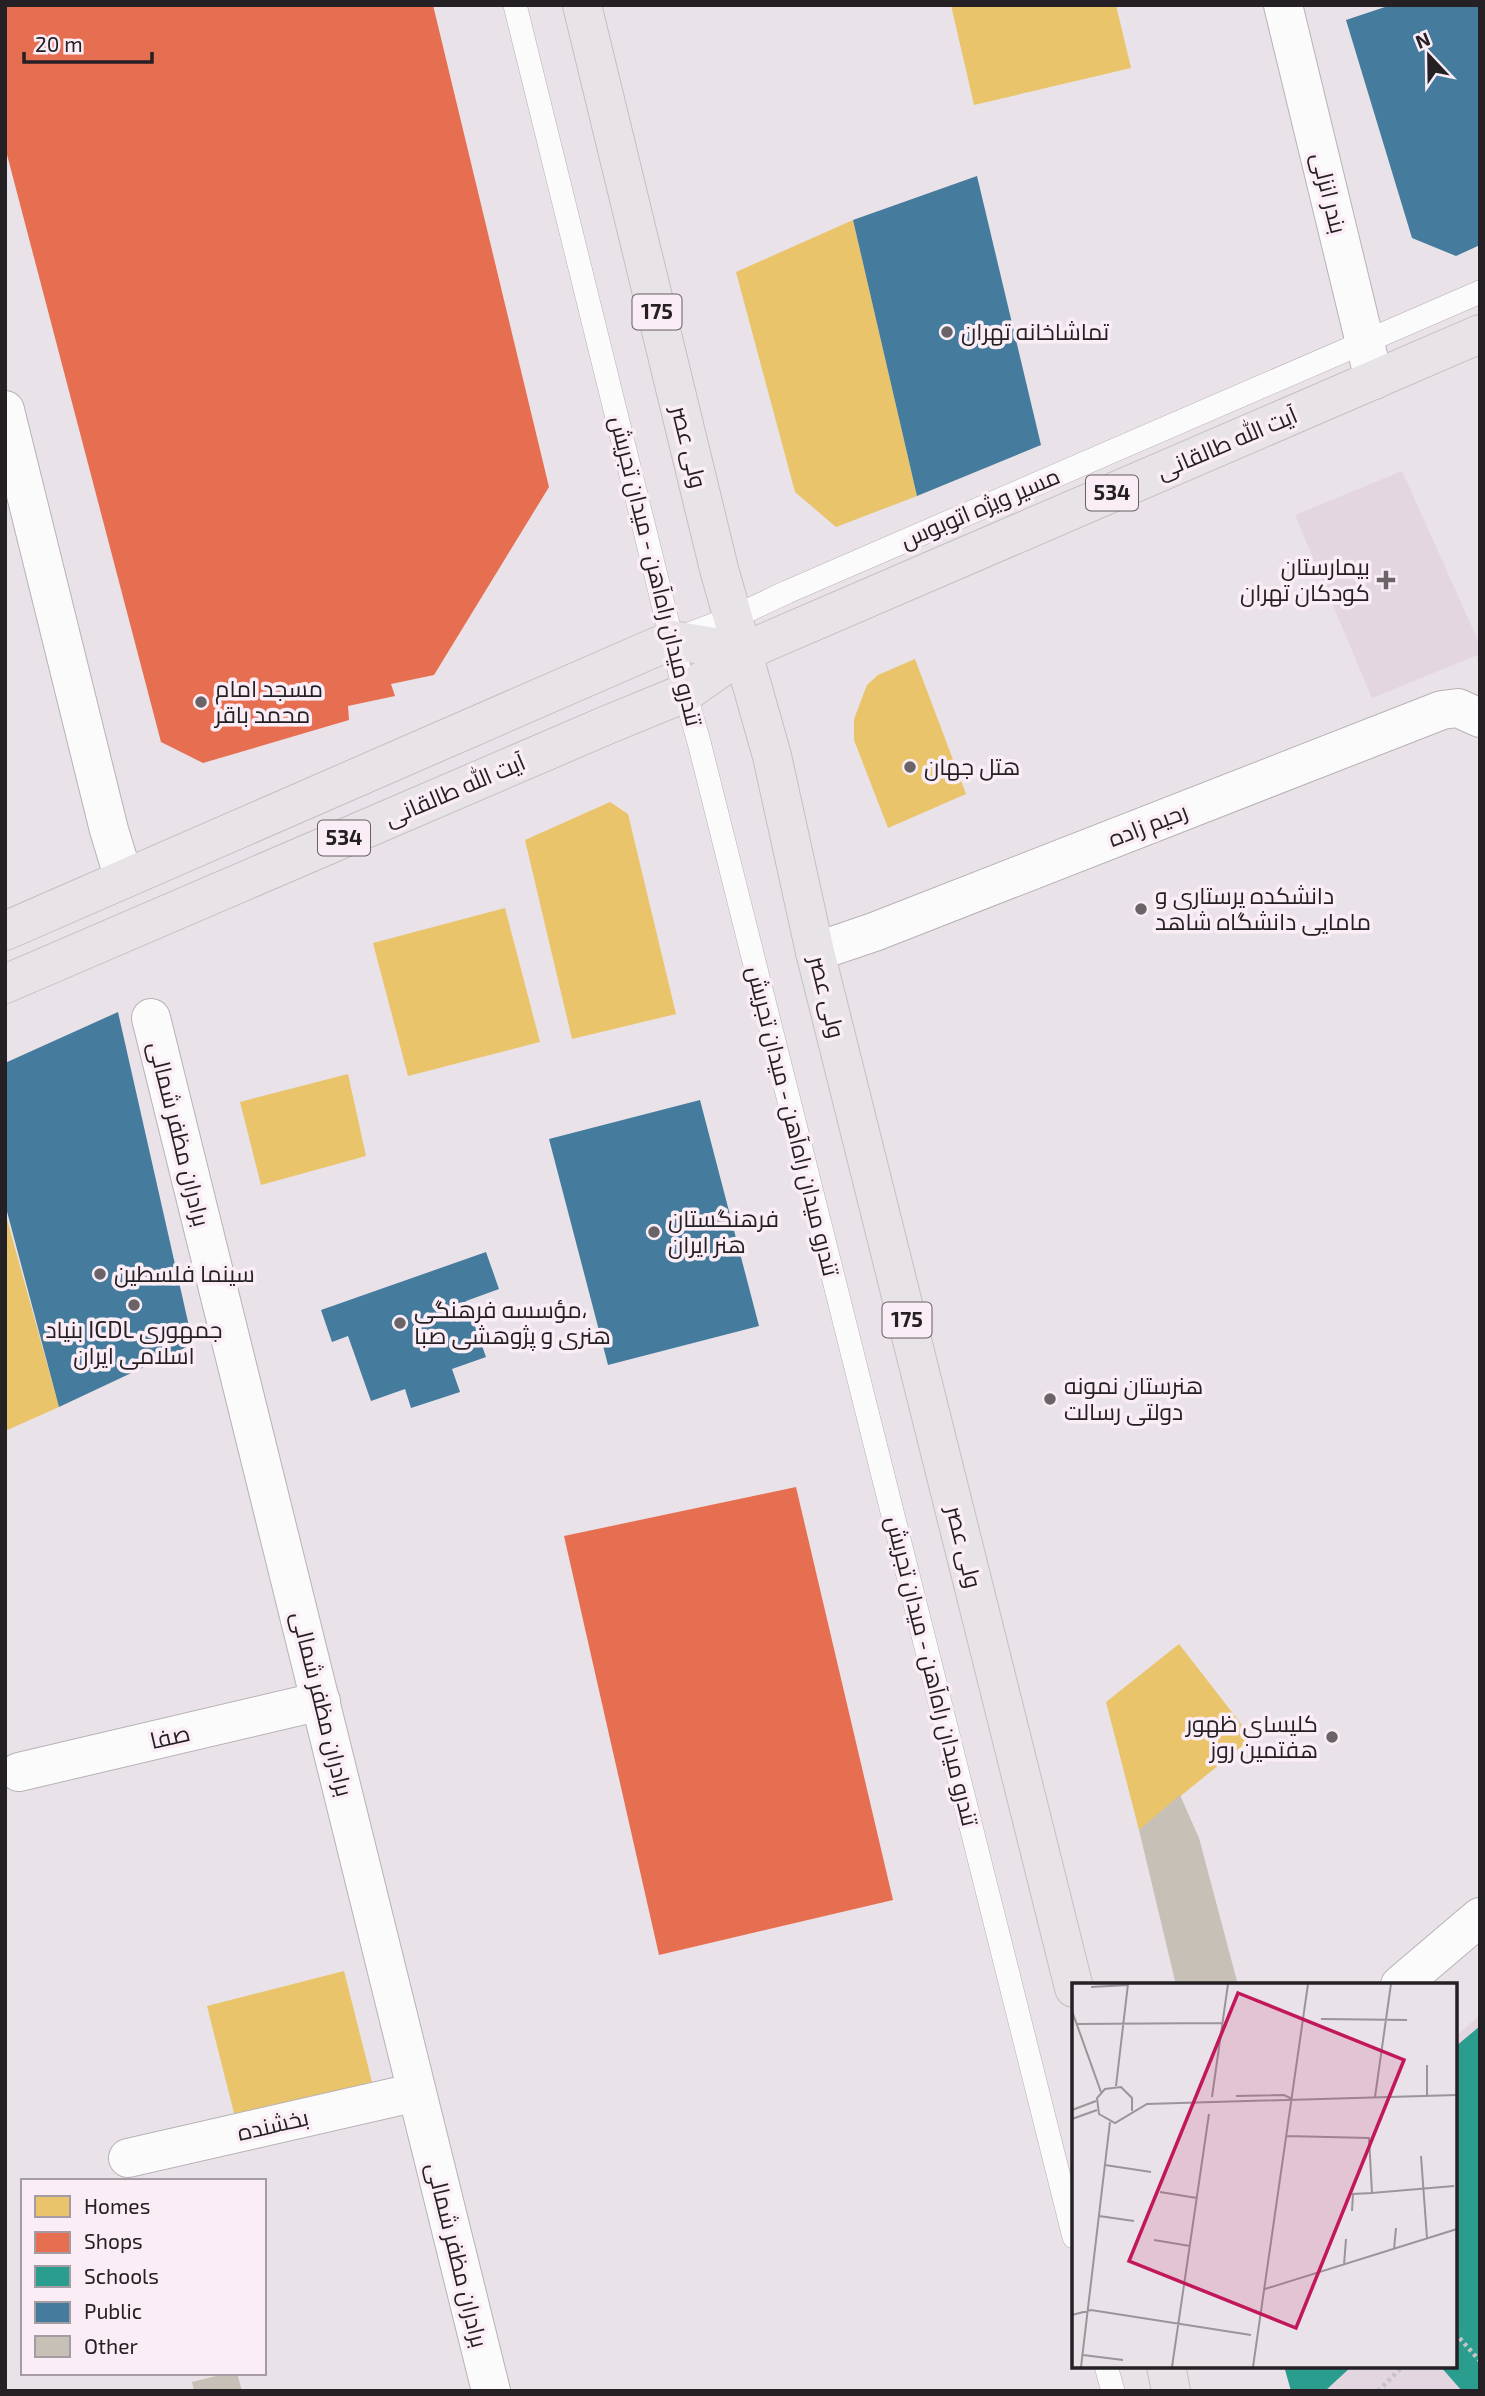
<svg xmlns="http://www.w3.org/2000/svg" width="1485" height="2396" font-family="'Exo 2',Cairo,sans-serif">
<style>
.built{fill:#e4d6e1}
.homes{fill:#e9c46a}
.shops{fill:#e76f51}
.schools{fill:#2a9d8f}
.public{fill:#457b9d}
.building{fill:#c6c0b6}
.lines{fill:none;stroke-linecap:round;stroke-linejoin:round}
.service-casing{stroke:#b7b2b6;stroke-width:24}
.minor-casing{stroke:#b7b2b6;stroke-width:40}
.tertiary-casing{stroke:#b7b2b6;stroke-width:40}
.primary-casing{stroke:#c3c0c3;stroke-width:40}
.path{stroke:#c7c4c6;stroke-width:4.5;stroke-dasharray:3.5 3.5;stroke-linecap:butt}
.service{stroke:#fcfbfc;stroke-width:23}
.minor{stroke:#fcfbfc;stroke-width:38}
.tertiary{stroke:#fcfbfc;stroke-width:38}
.primary{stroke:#e8e3e7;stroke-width:38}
.poi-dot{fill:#6a6469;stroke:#faedf6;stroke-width:2.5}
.labels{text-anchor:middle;stroke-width:7;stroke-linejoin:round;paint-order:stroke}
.shield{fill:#faedf6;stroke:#655e63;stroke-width:2}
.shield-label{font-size:21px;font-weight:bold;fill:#252024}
.street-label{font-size:23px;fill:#252024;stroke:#faedf6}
.poi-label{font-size:23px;fill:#252024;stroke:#faedf6;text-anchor:start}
.inset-road{fill:none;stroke:#9b949a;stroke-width:2}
.view{fill:#c2185b;fill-opacity:0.15;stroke:#c2185b;stroke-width:3.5}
.inset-edge{fill:none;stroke:#252024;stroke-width:3.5}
</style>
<rect width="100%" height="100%" fill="#e9e2e8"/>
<path class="built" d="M1402,471l78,174v9l-108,44 -77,-183z
M1480,2015v376h-141l-3,-4 -4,4h-41l-7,-25h171v-329z"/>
<path class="homes" d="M951,5h165l15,63 -157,37z
M853,220l64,276 -81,31 -41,-35 -59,-220z
M915,659l51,135 -78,34 -34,-88v-21l13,-34 11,-10z
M610,802l18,12 48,200 -104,25 -47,-199z
M505,908l35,134 -132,34 -35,-133z
M348,1074l18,82 -105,29 -21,-83z
M5,1212l54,195 -54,24z
M1179,1644l73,94 -113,92 -33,-128z
M344,1971l28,111 -137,35 -28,-111z"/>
<path class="shops" d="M5,5h428l116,482 -115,188 -43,9 4,12 -47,10 1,14 -146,43 -42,-21 -156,-595z
M796,1487l97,413 -234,55 -95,-419z"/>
<path class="schools" d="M1480,2026v365h-18l-22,-25h15v-319z
M1284,2366h68l-27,25h-34z"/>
<path class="public" d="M1391,5h89v240l-24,11 -44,-18 -66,-218z
M977,176l64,269 -124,51 -64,-276z
M118,1012l75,332 -134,63 -54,-203v-141z
M700,1100l59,226 -151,39 -59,-226z
M486,1252l13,37 -33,12 20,56 -34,12 8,23 -49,16 -6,-19 -34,12 -23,-65 -16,6 -11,-32z"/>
<path class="building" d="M1180,1795l19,43 39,147h-62l-37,-155z
M228,2373h9l5,18h-48l-2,-9z"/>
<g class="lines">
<defs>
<path id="service" d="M515,5l170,688 14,49 375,1495
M681,637l53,-20 53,-25 693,-300
M1106,2366l7,25"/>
<path id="minor" d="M5,410l104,420 15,49
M815,952l59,-20 568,-222 16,-2 22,10
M151,1018l340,1373
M19,1772l302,-71
M128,2158l289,-66"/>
<path id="tertiary" d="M1283,5l91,375
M1400,1985l80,-68"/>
<path id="primary" d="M582,5l137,564 53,187 43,196 259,1036
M5,931l667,-291 71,12
M5,984l602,-259 78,-32 58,-41 737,-318
M1166,2366l5,25"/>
</defs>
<use href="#service" class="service-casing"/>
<use href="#minor" class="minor-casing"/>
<use href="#tertiary" class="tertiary-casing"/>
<use href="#primary" class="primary-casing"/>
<path class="path" d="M1455,2333l25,28
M1378,2391l25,-25"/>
<use href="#service" class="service"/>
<use href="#minor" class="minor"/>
<use href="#tertiary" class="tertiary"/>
<use href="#primary" class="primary"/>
</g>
<g class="poi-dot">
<circle cx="947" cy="332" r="7"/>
<path d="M1382.5 569.5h7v7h7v7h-7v7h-7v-7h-7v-7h7z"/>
<circle cx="201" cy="702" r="7"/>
<circle cx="910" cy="767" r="7"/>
<circle cx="1141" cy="909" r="7"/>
<circle cx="654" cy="1232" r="7"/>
<circle cx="100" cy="1274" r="7"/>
<circle cx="134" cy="1305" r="7"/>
<circle cx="400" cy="1323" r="7"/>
<circle cx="1050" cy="1399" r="7"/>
<circle cx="1332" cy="1737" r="7"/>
</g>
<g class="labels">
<g class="shield">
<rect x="632.5" y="294.5" width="49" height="35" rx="5"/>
<rect x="1086" y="475.5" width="52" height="35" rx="5"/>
<rect x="318" y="820.5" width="52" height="35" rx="5"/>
<rect x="882.5" y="1302.5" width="49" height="35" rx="5"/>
</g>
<g class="shield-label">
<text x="657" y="319">175</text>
<text x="1112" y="500">534</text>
<text x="344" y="845">534</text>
<text x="907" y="1327">175</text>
</g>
<g class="street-label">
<text transform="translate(1329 193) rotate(76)" y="8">بندر انزلی</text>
<text transform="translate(1227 443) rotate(-23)" y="8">آیت الله طالقانی</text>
<text transform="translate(689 447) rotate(76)" y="8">ولی عصر</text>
<text transform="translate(980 508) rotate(-23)" y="8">مسیر ویژه اتوبوس</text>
<text transform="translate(656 571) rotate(76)" y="8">تندرو میدان راه‌آهن - میدان تجریش</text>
<text transform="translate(455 790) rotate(-23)" y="8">آیت الله طالقانی</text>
<text transform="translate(1148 825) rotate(-21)" y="8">رحیم زاده</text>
<text transform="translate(827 997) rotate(76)" y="8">ولی عصر</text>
<text transform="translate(793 1121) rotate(76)" y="8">تندرو میدان راه‌آهن - میدان تجریش</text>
<text transform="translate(179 1134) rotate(76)" y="8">برادران مظفر شمالی</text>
<text transform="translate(964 1547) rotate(76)" y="8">ولی عصر</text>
<text transform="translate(932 1671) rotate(76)" y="8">تندرو میدان راه‌آهن - میدان تجریش</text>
<text transform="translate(322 1704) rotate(76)" y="8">برادران مظفر شمالی</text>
<text transform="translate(170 1737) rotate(-13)" y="8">صفا</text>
<text transform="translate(273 2125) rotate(-13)" y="8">بخشنده</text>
<text transform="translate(457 2255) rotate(76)" y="8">برادران مظفر شمالی</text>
</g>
<g class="poi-label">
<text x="961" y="340">تماشاخانه تهران</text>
<text x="1370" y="575" text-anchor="end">بیمارستان<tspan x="1370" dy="26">کودکان تهران</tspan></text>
<text x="215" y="697">مسجد امام<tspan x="215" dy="26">محمد باقر</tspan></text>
<text x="924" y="775">هتل جهان</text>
<text x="1155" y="904">دانشکده پرستاری و<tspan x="1155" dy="26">مامایی دانشگاه شاهد</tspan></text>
<text x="668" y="1227">فرهنگستان<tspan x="668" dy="26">هنر ایران</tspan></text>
<text x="114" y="1282">سینما فلسطین</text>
<text x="414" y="1318">مؤسسه فرهنگی،<tspan x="414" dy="26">هنری و پژوهشی صبا</tspan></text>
<text x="134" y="1338" text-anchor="middle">بنیاد ICDL جمهوری<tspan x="134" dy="26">اسلامی ایران</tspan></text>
<text x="1064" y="1394">هنرستان نمونه<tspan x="1064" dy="26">دولتی رسالت</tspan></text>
<text x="1318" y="1732" text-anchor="end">کلیسای ظهور<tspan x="1318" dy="26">هفتمین روز</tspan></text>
</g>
</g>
<g transform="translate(1072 1983)">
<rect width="385" height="385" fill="#e9e2e8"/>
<path class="inset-road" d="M19,4l37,-2M0,28l29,81M249,36l86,1M4,41l146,-1M44,103l12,-102M164,113l48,-1 8,4M355,113v-31M140,114l16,-113M303,114l16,-113M0,127l24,-9M60,128v-13l-11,-11 -16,2 -8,9 2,16 16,9 32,-19 310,-9M0,136l25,-9M214,153l83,2 3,55 82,-7M349,173l6,82M33,182l46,7M88,209l37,6M280,228l1,-17 19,-1M27,233l35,5M82,257l36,6M322,266l2,-21M272,282l2,-26M193,306l192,-60M0,332l19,-5 160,25M11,372l40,5M9,384l29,-245M100,384l37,-253M181,384l55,-383"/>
<path class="view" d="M166,10l166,67 -108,268 -167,-67z"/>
<rect width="385" height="385" class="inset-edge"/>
</g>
<rect width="1485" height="2396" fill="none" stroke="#252024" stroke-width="14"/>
<rect x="21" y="2179" width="245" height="196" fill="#faedf6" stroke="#a59ba2" stroke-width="2"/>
<rect x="35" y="2196" width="35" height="21" fill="#e9c46a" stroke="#a59ba2" stroke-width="2"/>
<text x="84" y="2214" font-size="21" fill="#252024">Homes</text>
<rect x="35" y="2232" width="35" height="21" fill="#e76f51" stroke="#a59ba2" stroke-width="2"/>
<text x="84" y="2249" font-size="21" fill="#252024">Shops</text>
<rect x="35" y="2266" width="35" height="21" fill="#2a9d8f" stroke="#a59ba2" stroke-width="2"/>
<text x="84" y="2284" font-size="21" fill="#252024">Schools</text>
<rect x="35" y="2302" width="35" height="21" fill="#457b9d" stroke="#a59ba2" stroke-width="2"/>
<text x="84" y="2319" font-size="21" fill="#252024">Public</text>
<rect x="35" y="2336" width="35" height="21" fill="#c6c0b6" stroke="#a59ba2" stroke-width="2"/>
<text x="84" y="2354" font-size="21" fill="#252024">Other</text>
<g transform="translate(1429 56) rotate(338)" stroke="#faedf6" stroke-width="5" paint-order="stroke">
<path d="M0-5L12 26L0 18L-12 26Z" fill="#252024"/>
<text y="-10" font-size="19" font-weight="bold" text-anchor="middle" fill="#252024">N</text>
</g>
<path d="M24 52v10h128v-10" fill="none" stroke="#252024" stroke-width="3.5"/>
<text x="35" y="52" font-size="21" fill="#252024" stroke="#faedf6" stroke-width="5" paint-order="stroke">20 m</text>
</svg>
